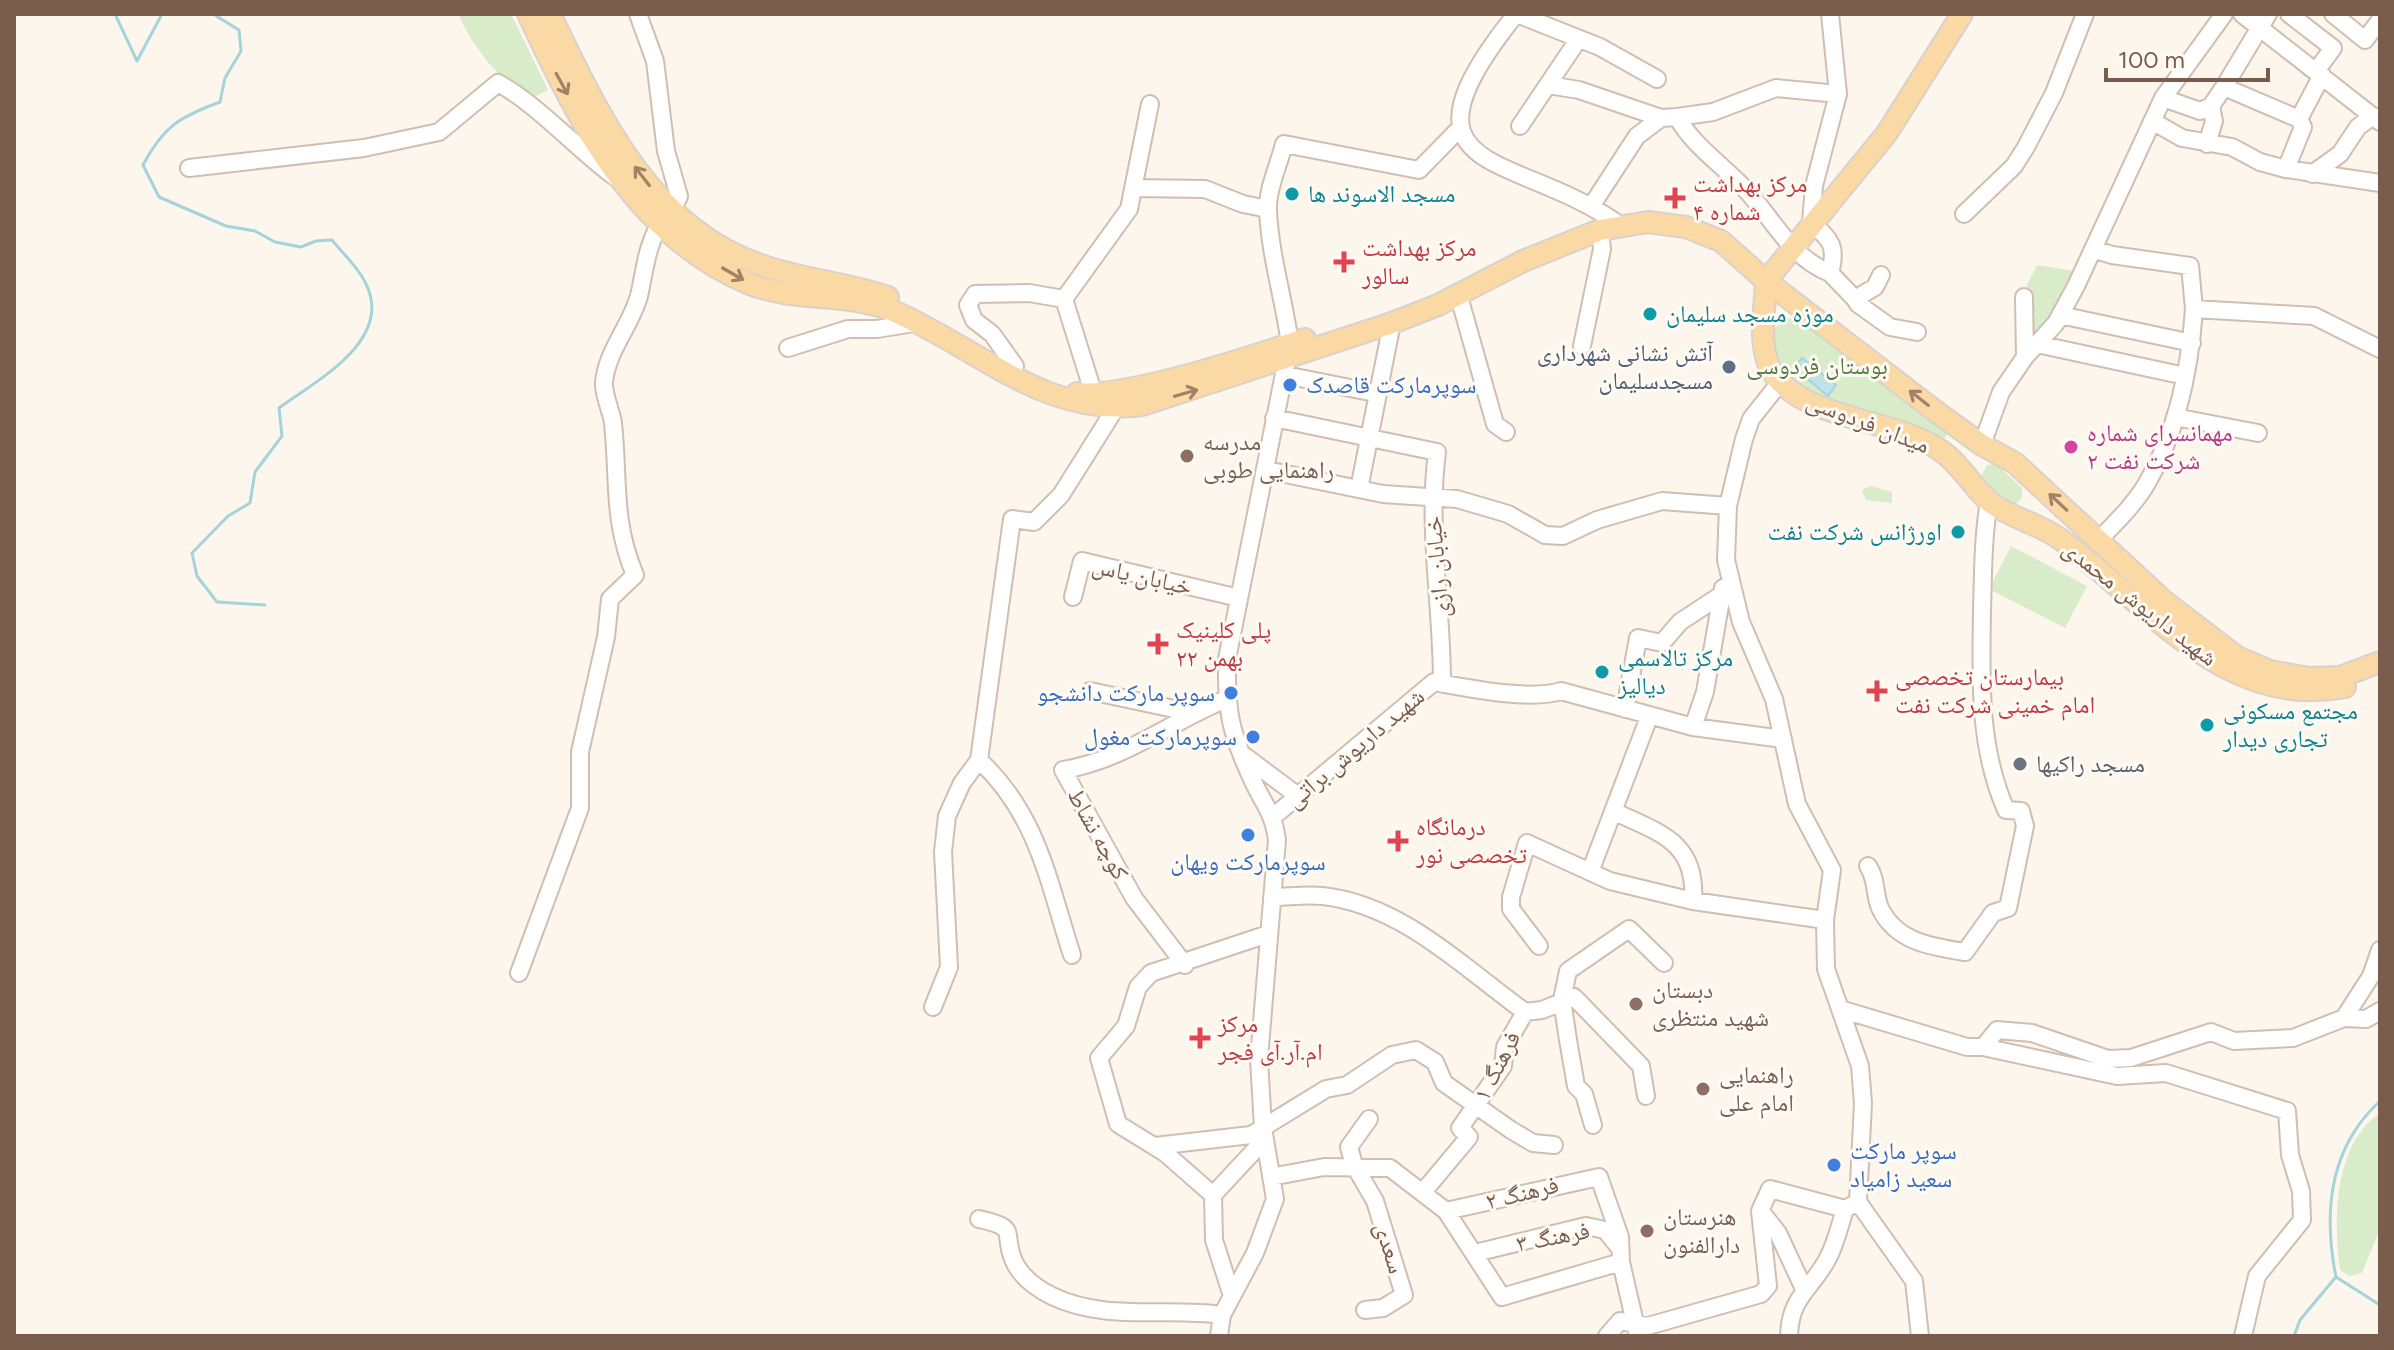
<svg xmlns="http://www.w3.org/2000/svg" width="2394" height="1350" font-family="Figtree,'Noto Naskh Arabic',sans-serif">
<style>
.green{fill:#d8ecc9}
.water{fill:#bfe3e8;stroke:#a5d3da;stroke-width:2}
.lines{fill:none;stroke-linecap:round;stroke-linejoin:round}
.stream{stroke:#a5d3da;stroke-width:3}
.minor-casing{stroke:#d1beb0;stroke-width:20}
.major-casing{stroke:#dad1cd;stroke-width:24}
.minor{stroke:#fff;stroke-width:16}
.major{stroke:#fbd9a5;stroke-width:20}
.oneway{stroke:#a18267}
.culture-dot{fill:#0f9aa8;stroke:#fffaf3;stroke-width:3}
.health-dot{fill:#e0444e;stroke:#fffaf3;stroke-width:3}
.service-dot{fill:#5c6f8a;stroke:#fffaf3;stroke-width:3}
.shop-dot{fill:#3f7fe0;stroke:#fffaf3;stroke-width:3}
.hotel-dot{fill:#d1479c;stroke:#fffaf3;stroke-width:3}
.education-dot{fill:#8d6e63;stroke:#fffaf3;stroke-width:3}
.worship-dot{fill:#6b7280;stroke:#fffaf3;stroke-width:3}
.labels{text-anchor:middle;stroke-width:6;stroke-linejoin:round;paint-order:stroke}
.health-label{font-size:24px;fill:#be3a42;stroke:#fffaf3;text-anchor:start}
.culture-label{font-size:24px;fill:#0d838f;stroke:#fffaf3;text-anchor:start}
.service-label{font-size:24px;fill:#4e5e75;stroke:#fffaf3;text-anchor:end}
.park-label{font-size:24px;fill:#537a41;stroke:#fffaf3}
.shop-label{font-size:24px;fill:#366cbe;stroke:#fffaf3;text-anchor:start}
.street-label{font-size:24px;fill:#7a5c4d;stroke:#fffaf3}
.hotel-label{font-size:24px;fill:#b23c85;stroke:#fffaf3;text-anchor:start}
.education-label{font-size:24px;fill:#785e54;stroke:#fffaf3;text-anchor:start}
.worship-label{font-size:24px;fill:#5b616d;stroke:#fffaf3;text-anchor:start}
</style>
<rect width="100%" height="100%" fill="#fdf6ec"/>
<path class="green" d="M458,14h53l37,76 -21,10c-31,-25 -52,-50 -69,-86z
M2037,265l43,7 -27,49 -26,28v-64z
M1790,318l12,1 146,114 -7,10c-40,-15 -139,-41 -162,-73 -9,-14 -9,-26 -6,-41z
M1996,464l26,24v10l-8,8h-8l-27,-25 8,-16z
M1871,486l21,6v11l-26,-3 -4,-10z
M2011,546l76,40 -22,42 -76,-39z
M2380,1113v116l-18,44 -13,3 -9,-6c-7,-51 -6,-126 40,-157z"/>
<path class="water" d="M1802,358l34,27 -8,11 -34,-28z"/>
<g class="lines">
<path class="stream" d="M115,14l22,47 25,-47
M213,14l26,16 2,21 -16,27 -5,24c-41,15 -57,25 -77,63l16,32 67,29 29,5 20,11 26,5 15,-6 16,-1c11,14 27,28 34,44 28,56 -50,97 -87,124l3,28 -27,36 -5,31 -22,13 -36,37 5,23 20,26 48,3
M2380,1101c-50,46 -57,111 -44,176l44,28
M2294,1336l6,-16 35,-42"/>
<defs>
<path id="minor" d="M638,14l17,47 11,90 13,45 -7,16
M1516,14c-134,167 2,136 105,212
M1517,14l83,33 57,32
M1830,14l8,80 -24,92 -3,37c21,17 26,24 19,50l25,26
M2242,14l138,108
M2289,14l44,34 -17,23
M2333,14l32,26 15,-20
M1548,85l31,5 82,28 16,-1c17,30 46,48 69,73 28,30 44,67 84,83
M2224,87l44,-73
M2163,98l37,13 11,-5
M1677,117l36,-5 63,-24 62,6
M2152,121l30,17 50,9 28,15 26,7 94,14
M1520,126l58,-86
M2207,144l7,-23 -3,-15 13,-19 75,32
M189,168l175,-20 75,-16 59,-49c39,21 79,66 117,94
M2286,169l17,-42 -4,-8 23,-44
M2312,174l28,-20 18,-27 15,-11 7,2
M1133,188l72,1 38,15 25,5
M1592,205l45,-69 24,-18
M1964,214l50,-48 12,-19 28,-54 31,-79
M2093,249l19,6 78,11 4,43 120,7 66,33
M1881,275l-6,12 -20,12 3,5 32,23 27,5
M1458,293l37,131 11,8
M2024,297l1,60
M2060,315l132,28
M2037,344l148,32
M1582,346l20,-97 -2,-19
M788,348l60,-19h29l37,-6
M1015,366l-23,-32 -18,-14 -6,-15 7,-11 54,-1 35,6
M1285,375l90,18
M1781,381l-30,38 -7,20 -16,67 -2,54 15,62 33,77 23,105 35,66 -7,50 1,49 34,97 3,37 -5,99 56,79 6,55
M1094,395l-30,-96 65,-90 21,-105
M2175,417l83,16
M1274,418l163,34c-10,76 5,154 5,231
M1982,445l19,-53 24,-35 31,-34 20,-37 87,-188 61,-84
M1266,470l117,24 74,5 51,15 37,21 18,1 34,-16 65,-19 66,5
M1359,489l33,-166
M2098,541c17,-18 37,-37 49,-58 31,-53 43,-114 47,-174
M1073,597l9,-36 157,37
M1090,691l103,22
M1625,709l13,-71 24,5 18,-21 41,-27 2,-5
M1693,727l12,-35 18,-104
M1246,757l52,39
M979,760c59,55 69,121 93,195
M1613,811c46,22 84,30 80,90
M1274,816l160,-134c34,6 95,19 127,9l132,36 90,12
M1868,866c9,13 6,28 12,42 16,34 52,39 85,44l28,-39 15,-5 17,-82 -4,-15 -15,-1c-28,-64 -25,-130 -24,-199 1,-37 1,-74 7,-110
M1590,872l59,-155
M1272,897c16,0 34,-3 50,-1 79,8 142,72 203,116l17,-2 32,-13 67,69 5,30
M1539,946l-28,-37v-12l16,-54 83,38 83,20 132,19
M2380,950l-9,26 -27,42 22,1 14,-8
M1185,965l-51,-67 -71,-128c61,-10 107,-48 163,-71
M519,973l61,-165v-56l26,-115 4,-38 25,-24c-23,-54 -16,-96 -22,-152 -2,-13 -10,-29 -9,-41 3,-31 27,-57 35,-86 6,-26 7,-47 20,-71
M933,1007l16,-40 -6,-115 4,-36 15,-33 17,-23 33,-241 22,3 27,-27 54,-86
M1840,1009l127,38h16l14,-17 35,3 76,26 23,-1 80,-26 23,9 59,-3 51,-20
M1983,1047l134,29 49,-3 121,38 3,44 11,36 1,29 -45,56 -14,60
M1593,1125l-9,-31 -8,-8 -8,-46 -6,-40 6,-29 61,-42 35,34
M1155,1146l96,-11 75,-46 21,-4 45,-30 24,-5 19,12 9,21 67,47 22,13 21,2
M1271,1177l53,-10 66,1 56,43 56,86 119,-35
M1423,1192l46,-55 -9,-9 43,-62 2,-19 20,-35
M1213,1195l-48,-42 -47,-29 -19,-66 27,-32 12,-39 13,-14 117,-39
M1446,1211l153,-34 21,60 1,25 17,74
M1763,1214l15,19 26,56
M979,1219c41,9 23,13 34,40 7,18 23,29 39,37 54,26 114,11 170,19
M1475,1253l111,-27 19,4 13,16
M1232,1296l-18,-56 -1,-45 52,-56
M1365,1310l18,-2 21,-13 -29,-94 -21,-36 -5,-18 20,-28
M1219,1336l3,-21 33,-62 20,-54 -12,-71 -4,-69 18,-219c-4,-29 -14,-36 -25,-61 -22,-47 -26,-69 -25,-120l63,-315c-6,-45 -20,-88 -22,-134 -1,-20 11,-46 16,-66l135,26 40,-41
M1607,1336l13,-15 28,5 113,-32 7,-8 -8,-75 10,-22 75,20 13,-7
M1789,1336c1,-40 23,-47 39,-78 8,-15 12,-33 17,-49"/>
<path id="major" d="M528,14c49,105 108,224 222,270 45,18 98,8 143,27 84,36 152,107 249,94l250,-82 46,-18 85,-44 77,-31 48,-8 38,5 35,14 45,40 168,129 48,35 33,18 149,138 73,56 33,14 39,7 31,-1 40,-15
M550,14c48,99 100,216 214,252 41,14 84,17 124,31
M1766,281c-1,29 -10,70 9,95 35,45 120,43 165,74 21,14 31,36 50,52 20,16 48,21 70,37 86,63 165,172 285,148
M1766,281l121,-148 75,-119
M1077,393c48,6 176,-37 228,-54"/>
</defs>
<use href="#minor" class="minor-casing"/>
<use href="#major" class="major-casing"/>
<use href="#minor" class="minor"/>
<use href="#major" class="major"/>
</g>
<defs><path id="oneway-shaft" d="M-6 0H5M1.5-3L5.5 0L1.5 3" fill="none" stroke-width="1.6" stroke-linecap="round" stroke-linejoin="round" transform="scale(2)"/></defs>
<g class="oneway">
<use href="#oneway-shaft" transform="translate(562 84) rotate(61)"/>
<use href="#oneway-shaft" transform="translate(642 176) rotate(-128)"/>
<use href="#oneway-shaft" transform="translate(733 274) rotate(30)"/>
<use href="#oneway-shaft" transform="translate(1186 393) rotate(-16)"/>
<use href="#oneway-shaft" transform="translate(1919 398) rotate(-142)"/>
<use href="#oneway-shaft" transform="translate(2058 502) rotate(-137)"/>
</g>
<g class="culture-dot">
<circle cx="1292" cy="194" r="8"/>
<circle cx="1650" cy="314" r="8"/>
<circle cx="1958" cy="532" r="8"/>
<circle cx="1602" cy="672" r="8"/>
<circle cx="2207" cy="725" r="8"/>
</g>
<g class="health-dot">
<path d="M1671 186h8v8h8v8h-8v8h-8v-8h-8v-8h8z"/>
<path d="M1340 250h8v8h8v8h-8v8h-8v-8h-8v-8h8z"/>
<path d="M1154 632h8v8h8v8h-8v8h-8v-8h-8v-8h8z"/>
<path d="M1873 679h8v8h8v8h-8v8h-8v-8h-8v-8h8z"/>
<path d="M1394 829h8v8h8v8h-8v8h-8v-8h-8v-8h8z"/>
<path d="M1196 1026h8v8h8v8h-8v8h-8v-8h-8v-8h8z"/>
</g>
<circle class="service-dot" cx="1729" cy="367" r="8"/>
<g class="shop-dot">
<circle cx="1290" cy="385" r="8"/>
<circle cx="1231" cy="693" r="8"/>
<circle cx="1253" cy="737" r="8"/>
<circle cx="1248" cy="835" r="8"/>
<circle cx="1834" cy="1165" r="8"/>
</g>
<circle class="hotel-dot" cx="2071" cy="447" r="8"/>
<g class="education-dot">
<circle cx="1187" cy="456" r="8"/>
<circle cx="1636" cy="1004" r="8"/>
<circle cx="1703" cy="1089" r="8"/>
<circle cx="1647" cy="1231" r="8"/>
</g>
<circle class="worship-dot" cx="2020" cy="764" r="8"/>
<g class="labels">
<g class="health-label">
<text x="1693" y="192">مرکز بهداشت<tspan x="1693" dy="28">شماره ۴</tspan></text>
<text x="1362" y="256">مرکز بهداشت<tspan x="1362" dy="28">سالور</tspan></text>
<text x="1176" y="638">پلی کلینیک<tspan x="1176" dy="28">۲۲ بهمن</tspan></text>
<text x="1895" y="685">بیمارستان تخصصی<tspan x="1895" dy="28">امام خمینی شرکت نفت</tspan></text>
<text x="1416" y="835">درمانگاه<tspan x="1416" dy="28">تخصصی نور</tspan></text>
<text x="1218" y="1032">مرکز<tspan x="1218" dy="28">ام.آر.آی فجر</tspan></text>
</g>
<g class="culture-label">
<text x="1308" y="202">مسجد الاسوند ها</text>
<text x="1666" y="322">موزه مسجد سلیمان</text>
<text x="1942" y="540" text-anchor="end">اورژانس شرکت نفت</text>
<text x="1618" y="666">مرکز تالاسمی<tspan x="1618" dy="28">دیالیز</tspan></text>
<text x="2223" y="719">مجتمع مسکونی<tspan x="2223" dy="28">تجاری دیدار</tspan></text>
</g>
<g class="service-label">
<text x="1713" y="361">آتش نشانی شهرداری<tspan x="1713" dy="28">مسجدسلیمان</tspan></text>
</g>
<g class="park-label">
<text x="1817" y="374">بوستان فردوسی</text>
</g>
<g class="shop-label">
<text x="1306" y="393">سوپرمارکت قاصدک</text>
<text x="1215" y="701" text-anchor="end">سوپر مارکت دانشجو</text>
<text x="1237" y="745" text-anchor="end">سوپرمارکت مغول</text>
<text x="1248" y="870" text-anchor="middle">سوپرمارکت ویهان</text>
<text x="1850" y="1159">سوپر مارکت<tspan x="1850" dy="28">سعید زامیاد</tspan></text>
</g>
<g class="street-label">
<text transform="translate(1868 423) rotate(21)" y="8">میدان فردوسی</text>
<text transform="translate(1437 567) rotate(-95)" y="8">خیابان رازی</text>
<text transform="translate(1142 576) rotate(13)" y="8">خیابان یاس</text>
<text transform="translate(2140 603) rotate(38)" y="8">شهید داریوش محمدی</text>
<text transform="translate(1355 748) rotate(-40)" y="8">شهید داریوش براتی</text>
<text transform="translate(1098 834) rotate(61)" y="8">کوچه نشاط</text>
<text transform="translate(1497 1066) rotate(-63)" y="8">فرهنگ ۱</text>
<text transform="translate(1522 1193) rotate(-14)" y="8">فرهنگ ۲</text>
<text transform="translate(1553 1237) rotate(-11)" y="8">فرهنگ ۳</text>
<text transform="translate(1390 1248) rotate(73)" y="8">سعدی</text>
</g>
<g class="hotel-label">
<text x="2087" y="441">مهمانسرای شماره<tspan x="2087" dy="28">۲ شرکت نفت</tspan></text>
</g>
<g class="education-label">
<text x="1203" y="450">مدرسه<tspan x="1203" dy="28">راهنمایی طوبی</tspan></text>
<text x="1652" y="998">دبستان<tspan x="1652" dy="28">شهید منتظری</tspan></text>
<text x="1719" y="1083">راهنمایی<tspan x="1719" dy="28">امام علی</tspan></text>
<text x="1663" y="1225">هنرستان<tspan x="1663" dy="28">دارالفنون</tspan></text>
</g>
<g class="worship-label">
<text x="2036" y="772">مسجد راکیها</text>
</g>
</g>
<rect width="2394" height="1350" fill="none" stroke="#7a5c4d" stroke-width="32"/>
<path d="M2106 68v12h162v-12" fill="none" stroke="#7a5c4d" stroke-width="4"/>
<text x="2118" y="68" font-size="24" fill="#7a5c4d" stroke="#fffaf3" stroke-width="6" paint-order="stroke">100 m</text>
</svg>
